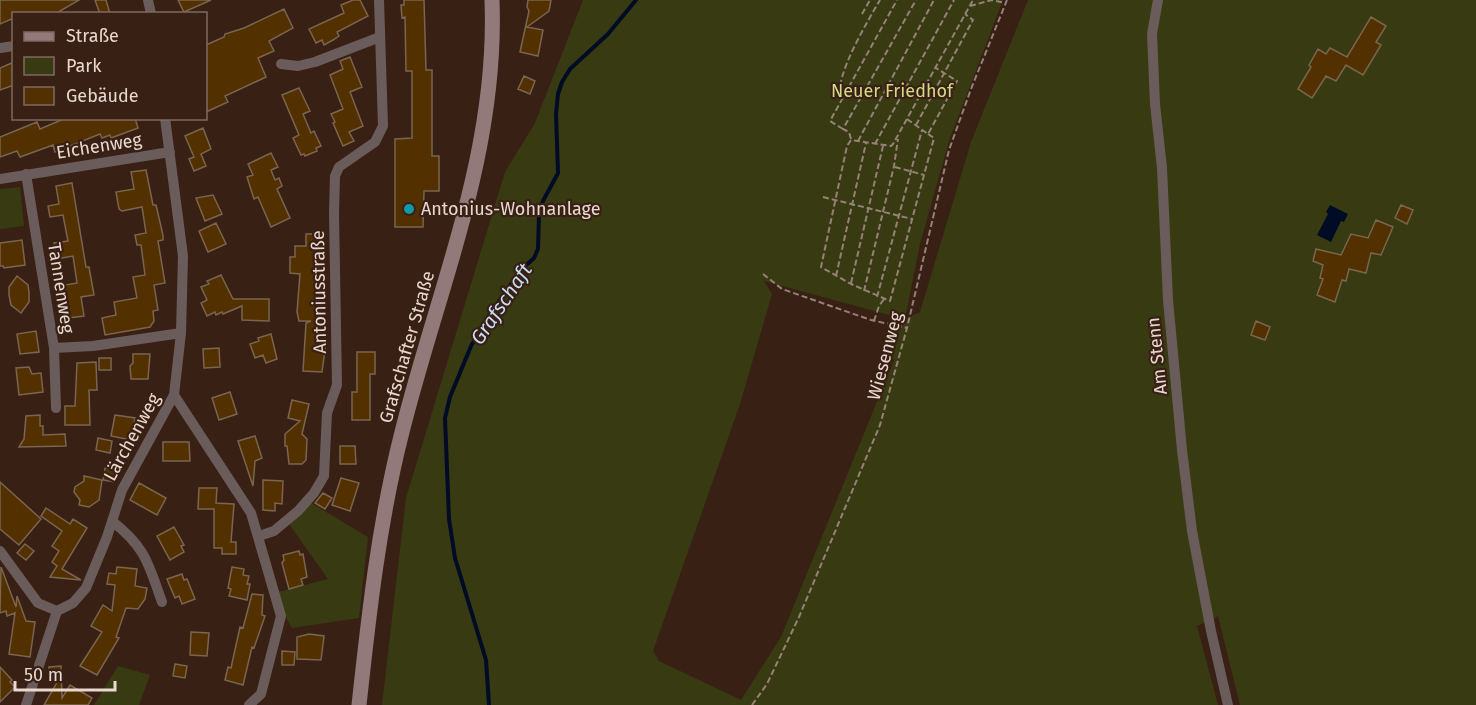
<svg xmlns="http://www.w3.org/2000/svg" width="1476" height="705" font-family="'Fira Sans',sans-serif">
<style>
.green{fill:#383b12;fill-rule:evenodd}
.water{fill:#000b25}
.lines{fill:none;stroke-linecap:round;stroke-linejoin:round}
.stream{stroke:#000b25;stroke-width:4}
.building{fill:#533000;stroke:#7a654e;stroke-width:1.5}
.path{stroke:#968178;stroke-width:2;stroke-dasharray:6 3;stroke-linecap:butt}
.street{stroke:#6b5c5c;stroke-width:10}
.secondary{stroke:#917a79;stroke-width:15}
.culture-dot{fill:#0f9aa8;stroke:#392015;stroke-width:2}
.labels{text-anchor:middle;stroke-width:4.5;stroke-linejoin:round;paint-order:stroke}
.park-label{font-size:18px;fill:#d2da86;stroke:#392015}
.street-label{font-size:18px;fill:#e9d8d0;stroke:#392015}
.poi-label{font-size:18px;fill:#e9d8d0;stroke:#392015;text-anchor:start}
.water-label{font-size:20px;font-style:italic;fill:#c8ddf7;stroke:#392015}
</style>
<rect width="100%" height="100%" fill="#392015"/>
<path class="green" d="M583,0h420l-53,138 -30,106 -15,75 15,-7 51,-170 57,-142h448v705h-236l-22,-89 -21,10 21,79h-836l24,-207 99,-326 30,-49zM764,281l140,38 -14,10 -8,22 12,9 -113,277 -40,63 -82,-39 -6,-10 87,-247 32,-110z
M20,187l4,39 -24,3v-40z
M311,503l57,34 -9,81 -67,10 -7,-12 -7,-24 50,-13 -39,-55z
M118,666l32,9 -11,30h-45z"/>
<path class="water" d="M1330,205l18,9 -4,8 -3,-1 -10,21 -14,-7 11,-21 -2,-2z"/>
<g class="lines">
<path class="stream" d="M489,705l-3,-45 -31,-102 -6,-39 -4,-101 5,-21 21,-51 19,-32 31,-44 13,-12 4,-9 1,-35 4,-13 15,-28 -2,-59 2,-20 4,-12 8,-13 38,-35 28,-34"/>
</g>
<path class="building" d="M0,0h79l-24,14h-41v4l-14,6z
M95,0h11l4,14h-10z
M178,0h33l-27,12z
M353,0h7l8,16 -31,16 2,4 -6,4 -9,5 -2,-5 -6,3 -7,-14 35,-16 -3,-8z
M404,0h20l2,70h6v86h7v35h-15l-1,36h-28v-88l17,-1v-67h-6l-1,-54 -3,1 -1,-13h3z
M528,0h23l-2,11 -22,16 16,3 -5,26 -18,-4 9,-41 -2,-4z
M284,9l9,19 -24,13 5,10 -16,7 8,19 -41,19 3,6 -22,10v-67l18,-8 1,-3 19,-6z
M1371,17l15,9 -10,16 5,3 -18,30 -17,-10 -10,16 -10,-5 -14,22 -14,-9 13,-22 -2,-2 9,-16 8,5 4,-6 17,9z
M350,57l12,30 -12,5 13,34 -14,6 5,9 -11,5 -10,-23 2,-1 -4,-8 12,-5 -13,-34 13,-6 -3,-8z
M14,62v23l-14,5v-22z
M524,76l11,5 -5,13 -12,-5z
M299,88l11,23 -7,3 8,19 3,-2 7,15 -5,2 1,3 -12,5 -1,-2 -3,1 -8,-17 6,-3 -17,-40z
M66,118h69l3,10 -27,10 -1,-3 -8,3 -2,-4 -45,18 -2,-7 -33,12 -3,-6 -17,6v-20l37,-15 3,7z
M203,128l8,21 -10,5 5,12 -12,5 -5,-12 5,-2 -9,-21z
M271,153l7,14 -7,3 4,10 4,-2 3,8 -5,3 13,29 -19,9 -13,-30 -4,2 -7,-22 6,-2 -5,-11z
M146,170l7,35h3l7,30v5l-5,1 7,42 -11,2 4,25 -5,1 1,10 -4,6 -45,8 -3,-17 14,-3 -2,-13 23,-4 -4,-21 12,-2 -4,-30h-4l-2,-10 11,-2 -4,-26 -20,4 -3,-2 -3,-17 18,-3 -3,-17z
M72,183l14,84h3l5,28 -13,2 3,19 -24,3 -1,-11 5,-1 -4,-21 17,-3 -4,-27 -17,3 -2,-16 14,-2 -5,-26 -13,2 -2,-11 11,-2 -3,-18z
M213,195l9,19 -17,7 -9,-23z
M1401,205l12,5 -6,14 -12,-6z
M1376,220l17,7 -12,28 -10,-2 -5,20 -17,-4 -3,12 -4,-1 -7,22 -18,-7 6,-16 -3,-1 3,-13 -10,-4 3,-12 25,6 10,-21 17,4z
M216,223l10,21 -18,8 -9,-21z
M306,234h13l-1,108h8l-4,30 -19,-1 3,-48 5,-2h-12l-2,-9 3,-38 -10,-1v-16h5v-11h11z
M22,240l3,25 -21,3 -1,-2h-3v-23z
M221,275l12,24h36v22l-27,-1v-14l-19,8 -1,-2 -6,3 -1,-3 -8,4 -6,-13 6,-3 -6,-13 8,-3 -2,-3z
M17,276l11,9 1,7v10l-8,11 -10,-8 -2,-10v-8z
M1256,321l14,6 -5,13 -14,-5z
M36,331l3,21 -19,2 -3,-20z
M271,334l6,25 -11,4 -3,-8 -8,3 -5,-14 9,-3 -1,-3z
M219,348l1,19 -16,1 -1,-19z
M357,352h18v22h-5v46h-18v-28h5z
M133,354h17l-2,25h-17l-1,-13 3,-3z
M99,358h12v12h-12z
M96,362l1,28h-8l1,35h-25v-19h10l2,-43z
M29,367l3,7 9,-1 2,19 -24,3 -3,-27z
M230,392l7,22 -18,6 -7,-22z
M292,400l17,4 -7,30 5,5 -1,21 -4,4h-13l-2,-18h-2v-12l15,-13 -12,-3z
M40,415v11h3v9l22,-1 1,12 -47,1 5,-8 2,-23z
M115,415l20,3 -4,22 -20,-4z
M255,436l7,22 -7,3 -2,25 -15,-45z
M98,438l14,3 -2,12 -14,-3z
M163,442h26l1,19h-27z
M340,446h15l1,18h-16z
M105,468l12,2 -3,12 -11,-2z
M84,476l18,4 -3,20 -10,7 -10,-2 1,-5 -6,-8 1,-5 9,-6z
M341,478l18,5 -9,28 -18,-6z
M263,480l20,1 -1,23 -7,-1v8l-12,-1z
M0,482l41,37 -22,26 -19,-16z
M139,483l27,15 -9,17 -27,-15z
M199,488h18l-1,15 18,1 -3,38h5v12h-14v-6h-8v-39h-16z
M323,493l9,5 -7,11 -10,-6z
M46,508l24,16 3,-5 14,9 -25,41 19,11 -31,-3 7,-11 -5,-4 7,-11 -7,-5 10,-15 -21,-15z
M174,527l10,18 -3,1 3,6 -14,8 -13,-24z
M25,544l9,7 -8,9 -9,-7z
M299,551l1,4 3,-1 4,23 -6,2 2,6 -14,4 -7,-26 2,-3 -1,-5z
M1,567l15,40 1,-11 9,25 9,1 -5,35 -21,-3 6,-41 -8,3 -1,-5 -6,2z
M117,567l20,2 -2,17 12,2 -2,11 -7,10 -12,-1 -10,29 3,1 -22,37 -17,-9 22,-34 -11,-6 12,-21 9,6 3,-26 -8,-1 2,-11 7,1z
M232,567l12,2 -1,6 6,1 -2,8h3l-3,16 -18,-4 2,-7 -3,-1z
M182,574l2,6 3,-1 8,20 -13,5 -3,-8 -4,2 -8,-19z
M252,594l11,1 -1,20 3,1 -11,32 -2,-1 -9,38 -18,-5 3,-13 3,1 9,-41 3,1z
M191,632l18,1 -2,23 -17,-1z
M309,634l15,2 -3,24 -24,-1v-22z
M282,651l13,1 -1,13h-12z
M175,664l12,2 -2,12 -12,-2z
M61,666l1,32 8,-13 22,13 -4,7h-44l15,-26h-10v-12z
M0,667l12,13 -2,2 5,5 -15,15z"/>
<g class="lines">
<path class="path" d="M970,6l22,-6 13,3
M862,14l8,-14
M846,92l-6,-5c3,-24 27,-65 40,-87
M907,119l21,15 29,-53 -21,-13
M916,125l57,-105 -8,-6
M843,129l-13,-8 67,-121
M928,134l6,4 -44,163 -39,-17 -30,-17 26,-121 4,-6 40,6 2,-2 80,-144
M851,139l-2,-7 -6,-3 73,-129
M858,141l76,-141
M875,144l79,-144
M895,167l29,8
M823,197l89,22
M763,274l19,15 89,31 36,8
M836,276l30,-133
M851,283l32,-137
M864,291l30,-125 4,-27
M877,297l45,-167
M874,321l5,-15 5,-7
M752,705l15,-21 32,-67 81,-192 27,-97 42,-178 22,-61 36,-89"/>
<path class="street" d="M148,0l3,14
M1158,0l-6,34 3,70 7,64 6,132 14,150 10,81 19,100 17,74
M0,48l14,-2
M281,64l17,2 17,-4 65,-25
M26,174l28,174 2,60
M0,179l170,-27
M54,348l39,-2 88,-13
M174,395l77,118 30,103 -20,78 -12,11
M112,521c34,27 36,42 50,81
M259,536l15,-5 24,-20 16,-18 10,-17 3,-63 10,-28 -3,-172 1,-37 4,-9 36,-25 8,-16 -4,-126
M0,551l38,52 19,8
M26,705l31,-94 16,-8 13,-15 21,-51 15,-47 52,-95 7,-62 2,-77 -18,-138"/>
<path class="secondary" d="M359,705c10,-92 20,-183 43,-273 36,-144 96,-279 90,-432"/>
</g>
<circle class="culture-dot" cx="409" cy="209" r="6"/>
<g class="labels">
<g class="park-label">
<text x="892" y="97">Neuer Friedhof</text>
</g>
<g class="street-label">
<text transform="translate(99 146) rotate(-9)" y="6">Eichenweg</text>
<text transform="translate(61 288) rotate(81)" y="6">Tannenweg</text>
<text transform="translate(319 292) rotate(-91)" y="6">Antoniusstraße</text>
<text transform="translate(407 347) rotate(-74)" y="6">Grafschafter Straße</text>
<text transform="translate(885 356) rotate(-75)" y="6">Wiesenweg</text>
<text transform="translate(1157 356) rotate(-96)" y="6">Am Stenn</text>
<text transform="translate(132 437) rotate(-61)" y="6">Lärchenweg</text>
</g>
<g class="poi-label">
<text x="421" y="215">Antonius-Wohnanlage</text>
</g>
<g class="water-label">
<text transform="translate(501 304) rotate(-56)" y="7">Grafschaft</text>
</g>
</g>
<rect x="12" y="12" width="195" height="108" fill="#392015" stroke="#7f6a60" stroke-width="1.5"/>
<rect x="24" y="32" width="30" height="9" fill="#917a79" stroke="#7f6a60" stroke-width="1.5"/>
<text x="66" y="42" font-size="18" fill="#e9d8d0">Straße</text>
<rect x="24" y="57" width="30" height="18" fill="#383b12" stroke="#7f6a60" stroke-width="1.5"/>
<text x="66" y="72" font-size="18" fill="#e9d8d0">Park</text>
<rect x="24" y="87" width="30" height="18" fill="#533000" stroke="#7f6a60" stroke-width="1.5"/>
<text x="66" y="102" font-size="18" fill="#e9d8d0">Gebäude</text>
<path d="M15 681v9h100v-9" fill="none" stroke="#e9d8d0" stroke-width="3"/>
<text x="24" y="681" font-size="18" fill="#e9d8d0" stroke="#392015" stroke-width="4.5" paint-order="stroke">50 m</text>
</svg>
